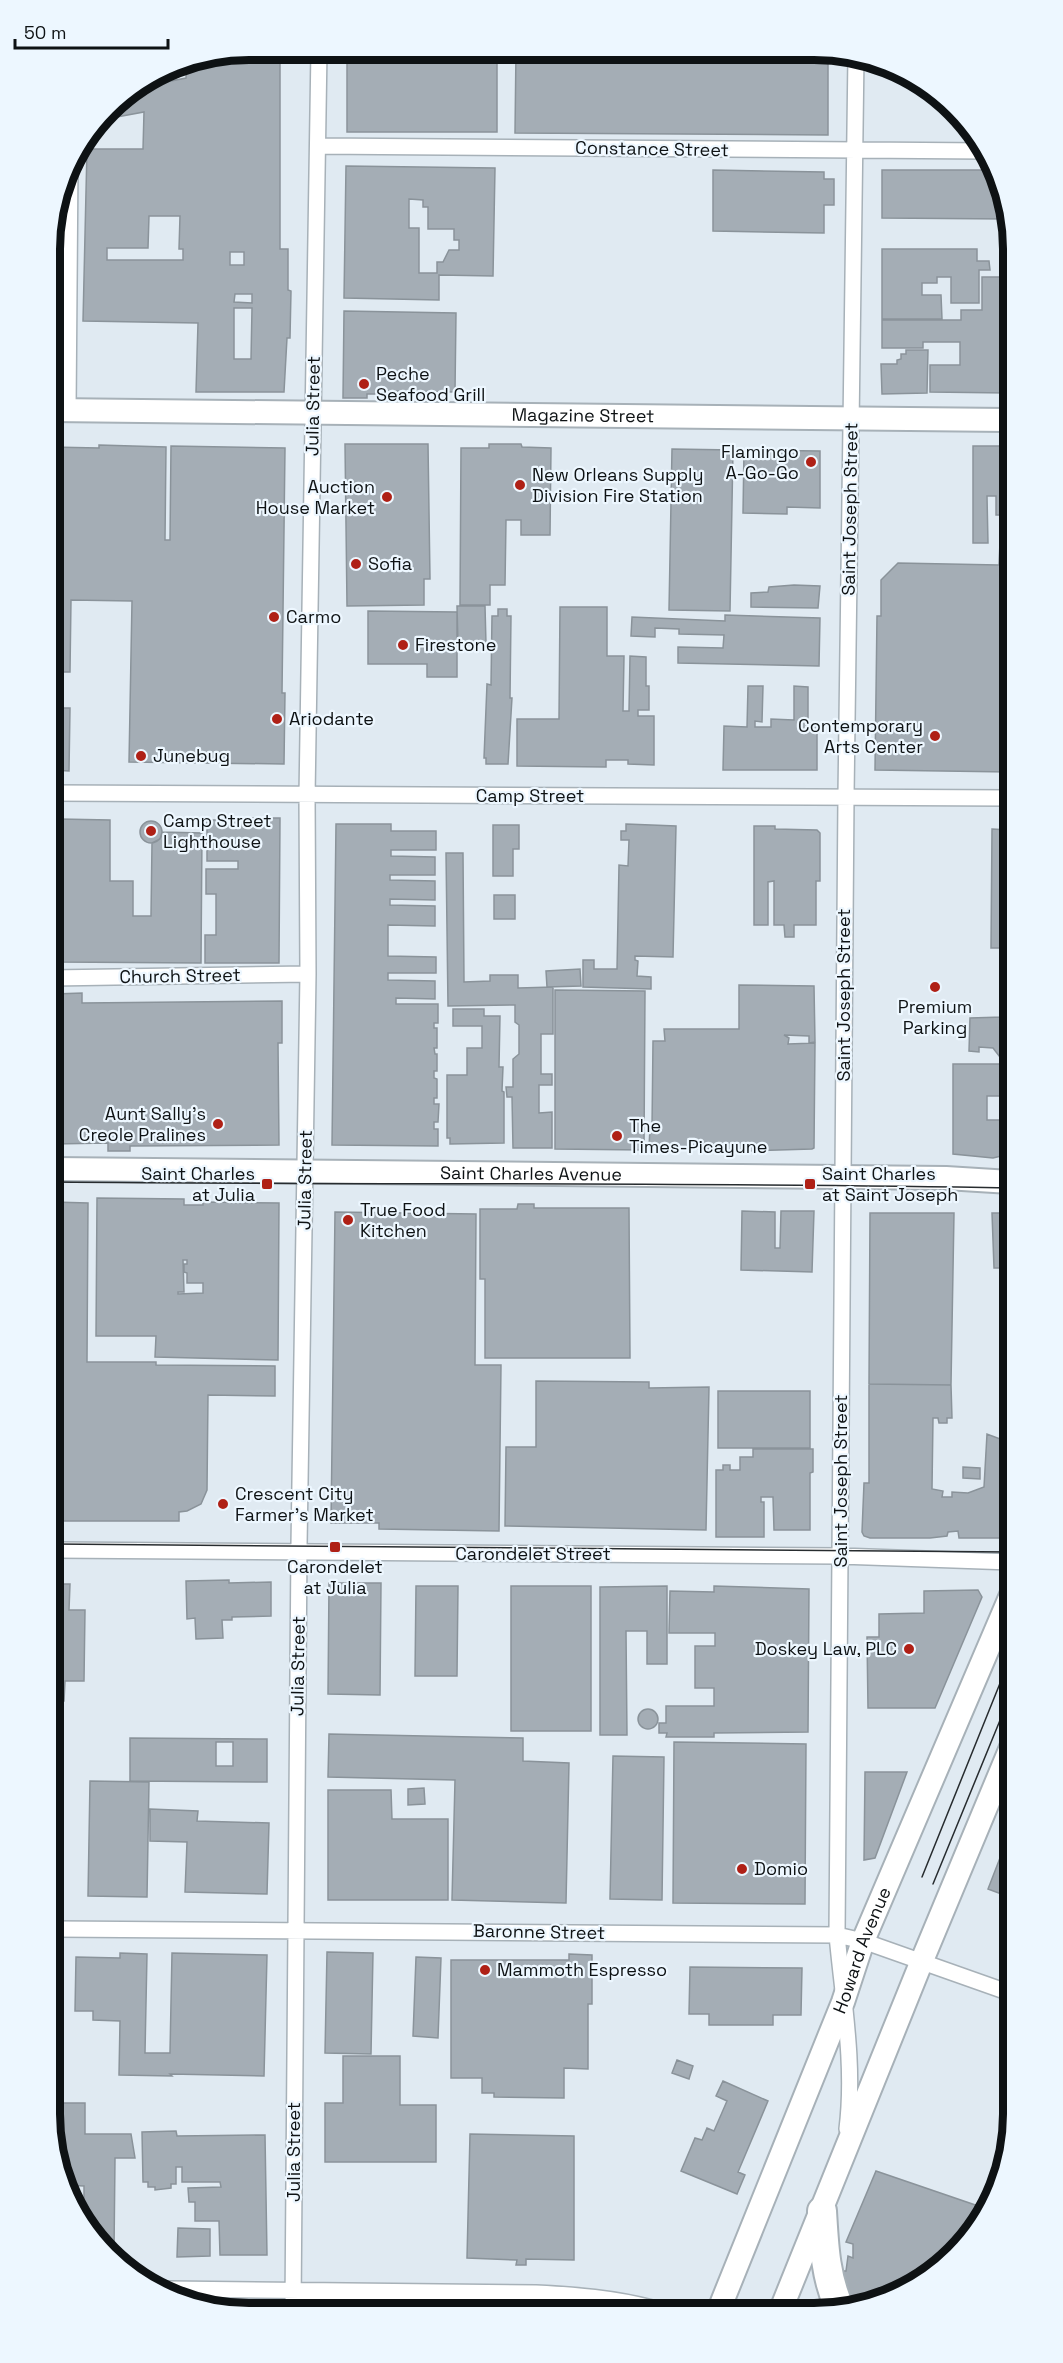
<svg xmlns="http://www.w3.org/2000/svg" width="1063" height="2363" font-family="'Space Grotesk',sans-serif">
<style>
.building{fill:#a4adb5;stroke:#8a939a;stroke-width:1.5;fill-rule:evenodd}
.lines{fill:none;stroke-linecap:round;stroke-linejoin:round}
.street-casing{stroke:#a7b1b8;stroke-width:18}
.secondary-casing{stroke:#a7b1b8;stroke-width:26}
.highway-casing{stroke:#a7b1b8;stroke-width:32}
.street{stroke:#fff;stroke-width:15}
.secondary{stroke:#fff;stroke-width:22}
.highway{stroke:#fff;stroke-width:28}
.tram{stroke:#272c2f;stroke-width:1.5}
.poi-dot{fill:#af2016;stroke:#edf7ff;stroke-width:2}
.labels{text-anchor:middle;stroke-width:4.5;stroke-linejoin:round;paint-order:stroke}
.street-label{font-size:18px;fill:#0e1214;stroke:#edf7ff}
.poi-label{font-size:18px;fill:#0e1214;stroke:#edf7ff;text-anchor:start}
.rim{fill:none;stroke:#0e1214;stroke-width:8}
</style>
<rect width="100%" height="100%" fill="#e0eaf2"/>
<path class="building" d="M249,50h31v199h8v41l3,1 -1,47h-3l-3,54h-88l2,-69 -115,-2 4,-172h56l1,-37 -43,8 16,-21 31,-19 6,-1 1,5 31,-6 1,-16zM149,216h31l-1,33h4v11h-76v-12h41zM230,252h14v13h-14zM235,294h17v9l-18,-1zM234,308h18l-1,51h-17z
M347,50l118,1v3l32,-3v81h-150z
M516,51l312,2v82l-313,-2z
M346,166l149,2 -2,108 -54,-1v25l-95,-2zM409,199l14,1v7h5v22h26v11h5v10h-10l-6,12h-6v11h-18v-45h-10z
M713,170l111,2v7h10v26h-10v28l-111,-2z
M882,170h112l13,27v22l-125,-1z
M882,249h95v12h12l1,9h-11v33h-28v-26h-14v6h-15v12h19l1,24h-60z
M50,251h1l-1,107z
M982,277h25v116l-77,-1v-27h30v-23h-37v6h-41v-28h79v-10h21z
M344,311l112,2 -1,79 -67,-1 -1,3h-20v4h-24z
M906,350h22l-1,43 -45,1 -1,-30h16v-4l4,-1v-5h5z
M345,444h83l2,135h-6v26l-77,1z
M489,444h32l1,3 29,1 -1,87h-29v-15h-15l-1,65h-15v20h-30l1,-157h28z
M99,445l67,2 -1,93h5l1,-94 114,2 -3,245h3l-1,71 -155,-2 3,-161 -61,-1 -1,72h-13v36h13l-1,63 -17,-1 -1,-323 48,1z
M973,446h34l-1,63 -4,6h-6v-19h-9l1,47h-15z
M672,449l61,1 -3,161 -61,-1z
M744,450l76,1v57l-33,-1v7l-44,-1z
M1000,542h8l1,230 -134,-2 2,-154h4v-36l17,-17 101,2z
M794,585l26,1 -2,22 -67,-1v-14l17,-1 1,-5z
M457,606h28l1,38 -28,1z
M560,607h47v49h17l-1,55h6l1,-55 16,1v29h3v24h-11v6h16v49l-26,-1v-4h-22v7l-89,-1v-47h42z
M498,609h9v7h4l-1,82h2l-4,66h-22v-6h-2l3,-74 4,1 1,-69h6z
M368,611l89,1v65h-30v-13h-59z
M725,615l95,3 -1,48 -141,-3v-16l45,1 1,-13 -45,-1v-5l-24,-1v9l-24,-1 1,-19 93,4z
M748,686h15l-1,36 -7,-1v6h16v-8l23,1v-34l14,1v36h9v47h-94l1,-44 23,1z
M230,818h50l-1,145h-74v-28h11v-41h-10v-25h32v-8h-31v-41h9v5h14z
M59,819l51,1v61h23v35h18l1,-73 8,-4 2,-7 40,1 -1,130 -144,-1v-16h-5v-125l7,1z
M140 832a11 11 0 1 1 22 0a11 11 0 1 1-22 0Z
M336,824h55v7h45v19h-45v6l44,1v18h-45v5l45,1v19l-45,-1v6l45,1v20l-47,-1v31l48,1v16h-48v7l47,1v18l-39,-1v6h42v19h-4v5h3v20h-3l1,6h2v17h-3v7l3,1v19h-3v6h5l-1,18h-4v7h4v17l-106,-1z
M626,824l50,2 -3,131 -38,-1v4l3,1 -1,15 14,1v12l-68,-2v-27h11v9h23l2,-104 9,1 1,-26h-8v-9h5z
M493,825h26v24h-6v27h-20z
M754,826h21v3l42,1 3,3v48h-4v44h-22v12h-9l-1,-12h-10v-44l-6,1v43h-14z
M992,829l17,1v118h-18z
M446,853h17l1,129 26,-1v-6h28v13l35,-1v47h-12v40h11v11h-13v28l13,-1v36h-39l-1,-51h-5l-1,-10h7v-28l6,-5v-29l-4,-3v-17l-67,1z
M494,895h21v24h-21z
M580,969l1,17 -34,1 -1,-16z
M739,985l75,1 1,56 -6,1v-7l-25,-1 5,3 -1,6 27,-1 -1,105 -2,1 -100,3v-3l-63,-2 1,-19h2l1,-87h12l-1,-12h75z
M555,990l90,1 -1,159 -89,-1z
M82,993v10l200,-2v42h-4l1,102 -149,1v5h-22v-8l-55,1v-142h2v-8z
M1009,1003l1,67 -17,-22 -14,-1v5l-10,-1 1,-33 33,-1 6,-4z
M453,1009h31v7h16l-1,51h4l-1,24 2,1v51l-54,1v-6h-3v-63h20v-27h15v-22h-29z
M953,1064h48v32h-14v24h15v-11h8v45l-17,4 -40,-4z
M97,1198l87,1v6h19v-3l76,1 -1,157 -123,-3 1,-21h-60zM183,1260h4v4h-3v8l3,1v10h16v10l-25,1v-2h6z
M53,1202l35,1 -1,159h69v3l119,1v30l-67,-1 -1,95 -6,14 -14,7 -8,1v9h-125z
M518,1204h16v4h95l1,150h-145v-79h-5v-70h37z
M742,1211l33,1v36h5l1,-37h33l-2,61 -71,-2z
M335,1212l141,2 -1,151h26l-2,166 -120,-2v-6h-48z
M870,1213h84l-3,172 -82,-1z
M992,1213h18v69l-8,-14h-8z
M536,1381l113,1v6l60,-1 -3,143 -201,-4 1,-79h30z
M869,1384l82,1 1,33h-5v5h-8l-1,-5h-5l-1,71 11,2 -1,6h10v-5l16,1 16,-6 3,-53 24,9v95h-52l-1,-7 -10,1 -1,4 -17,2h-60l-6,-2 -2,-4 2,-49h5z
M718,1391h92v57h-92z
M753,1449h60v23l-3,1v57h-36l-1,-33h-12v5h3v35h-48v-67h7v-5h7v5h10v-13h13z
M963,1467l17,1v11l-17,-1z
M229,1580v3l42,-1v34l-39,1v3h-10l1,18 -27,1 -1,-21 -8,1 -1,-38z
M329,1583h52l-1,112 -52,-1z
M54,1584h16l-1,26h16l-1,71h-19l-1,20h-9z
M416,1586h42l-1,90h-42z
M511,1586h80v145h-80z
M667,1586v78h-20v-33h-21l1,104h-27v-148z
M714,1586l95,3 -1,143 -94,1v4h-48l1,-4h-8v-10h7v-17h48v-18h-19v-42h20v-13h-46l1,-42 44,1z
M978,1590l4,7 -47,111h-67l-1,-71h12v-23l45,-1v-22z
M638 1719a10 10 0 1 1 20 0a10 10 0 1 1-20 0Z
M329,1734l194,4v23l46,2 -3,140 -114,-3 3,-120 -127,-3z
M130,1738l137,1v43l-137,-1zM216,1742h17v24h-17z
M674,1742l132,2 -1,160 -132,-1z
M613,1756l51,1 -2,143 -52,-1z
M865,1772h42l-32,86 -11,2z
M90,1781l59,1 -2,115 -59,-1z
M424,1788l1,16 -17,1v-16z
M328,1790h63l1,29h56v81h-120z
M150,1809l48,2 -1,10 72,2 -2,71 -82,-2 2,-50 -37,-1z
M1012,1834v14l-5,-2z
M1008,1855l4,2v41l-24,-9 12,-31 7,-1z
M1012,1928v25l-8,-3z
M327,1952l46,1 -2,101 -46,-1z
M120,1953l27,1 -2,99h25l2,-100 95,2 -3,121 -94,-2 2,2 -53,-1 1,-54 -27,-1v-9h-18l1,-54 44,1z
M569,1954l23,1v49h-4v65l-24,-1v30l-70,-1v-4h-12v-15h-31v-118h118z
M416,1957l25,1 -3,80 -25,-2z
M690,1967l112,1 -1,47h-28v10h-64v-11h-20z
M343,2056h57v49h36v57h-111v-59h18z
M677,2060l16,6 -4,13 -17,-6z
M723,2081l45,20 -30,71 7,3 -8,19 -56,-23 14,-33 7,2 5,-12 7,3 13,-30 -11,-5z
M56,2103h29v31h46l4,24h-20l-1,95h-7l-23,-27v-40l-19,-1 -9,-19z
M176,2131l1,5 88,-1 2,120h-47l-1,-34h-24v-19h-6l-1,-14 33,-1 -1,-5h-38v-15h-6v17h-5v4l-16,2v-3h-7v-5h-5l-1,-50z
M470,2134l104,2v124l-48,-1v6h-10l1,-5 -50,-2z
M876,2171l111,38 -15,27 -47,44 -59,27 -8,-3 -6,2 -8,-18 -1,-17h3l2,-15 5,2v-14l-7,-2z
M178,2228l32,1v27l-33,1z"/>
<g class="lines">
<defs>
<path id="street" d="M318,146l668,5
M68,410l2,-248
M52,793l957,5
M52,978l256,-4
M54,1550l786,6 171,6
M56,1929l781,6 26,6 150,53
M847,2129c8,-64 -4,-129 -10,-194l9,-1139 10,-741
M168,2289l368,4c40,2 77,5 116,15
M293,2309l6,-763 9,-572 -1,-178 12,-746"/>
<g id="secondary">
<path id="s1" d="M51,410l956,10"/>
<path id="s2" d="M53,1169l893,9 64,4"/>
<path id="s3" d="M720,2307l123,-305 20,-61 148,-346"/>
<path d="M782,2307l139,-344 91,-218"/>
</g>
<path id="highway" d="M822,2211c2,33 3,65 17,96"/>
</defs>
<use href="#street" class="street-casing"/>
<use href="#secondary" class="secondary-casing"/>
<use href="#highway" class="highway-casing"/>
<use href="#street" class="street"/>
<use href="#secondary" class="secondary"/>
<use href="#highway" class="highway"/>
<path class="tram" d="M53,1182c319,3 638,0 957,6
M54,1544l957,8
M922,1877l89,-221
M933,1884l79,-193"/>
</g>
<g class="poi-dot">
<circle cx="364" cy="384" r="6"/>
<circle cx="811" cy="462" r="6"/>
<circle cx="520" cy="485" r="6"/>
<circle cx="387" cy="497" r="6"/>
<circle cx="356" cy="564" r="6"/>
<circle cx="274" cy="617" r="6"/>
<circle cx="403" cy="645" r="6"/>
<circle cx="277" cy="719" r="6"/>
<circle cx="935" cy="736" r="6"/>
<circle cx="141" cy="756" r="6"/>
<circle cx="151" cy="831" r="6"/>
<circle cx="935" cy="987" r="6"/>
<circle cx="218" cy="1124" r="6"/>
<circle cx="617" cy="1136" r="6"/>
<rect x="261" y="1178" width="12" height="12" rx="3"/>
<rect x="804" y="1178" width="12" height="12" rx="3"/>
<circle cx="348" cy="1220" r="6"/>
<circle cx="223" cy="1504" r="6"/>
<rect x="329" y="1541" width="12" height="12" rx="3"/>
<circle cx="909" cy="1649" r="6"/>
<circle cx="742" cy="1869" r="6"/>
<circle cx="485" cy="1970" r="6"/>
</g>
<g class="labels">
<g class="street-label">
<text transform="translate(652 149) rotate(1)" y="6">Constance Street</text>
<text transform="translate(313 406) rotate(-89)" y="6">Julia Street</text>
<text dy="6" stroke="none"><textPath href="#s1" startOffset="532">Magazine Street</textPath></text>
<text transform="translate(850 509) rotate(-89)" y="6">Saint Joseph Street</text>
<text x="530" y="802">Camp Street</text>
<text transform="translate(180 976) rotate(-1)" y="6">Church Street</text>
<text transform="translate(844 995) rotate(-90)" y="6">Saint Joseph Street</text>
<text dy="6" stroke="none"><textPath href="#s2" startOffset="478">Saint Charles Avenue</textPath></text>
<text transform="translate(305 1180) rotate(-89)" y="6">Julia Street</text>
<text transform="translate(841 1481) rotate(-90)" y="6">Saint Joseph Street</text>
<text x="533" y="1560">Carondelet Street</text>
<text transform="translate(298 1666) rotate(-89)" y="6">Julia Street</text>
<text transform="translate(539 1932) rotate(1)" y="6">Baronne Street</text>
<text dy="6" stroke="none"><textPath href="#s3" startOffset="384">Howard Avenue</textPath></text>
<text transform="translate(294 2152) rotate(-90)" y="6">Julia Street</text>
</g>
<g class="poi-label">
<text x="376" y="380">Peche<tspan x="376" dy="21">Seafood Grill</tspan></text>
<text x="799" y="458" text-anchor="end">Flamingo<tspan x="799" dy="21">A-Go-Go</tspan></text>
<text x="532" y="481">New Orleans Supply<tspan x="532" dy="21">Division Fire Station</tspan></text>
<text x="375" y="493" text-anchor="end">Auction<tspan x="375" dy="21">House Market</tspan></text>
<text x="368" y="570">Sofia</text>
<text x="286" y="623">Carmo</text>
<text x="415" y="651">Firestone</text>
<text x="289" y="725">Ariodante</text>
<text x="923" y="732" text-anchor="end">Contemporary<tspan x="923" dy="21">Arts Center</tspan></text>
<text x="153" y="762">Junebug</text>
<text x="163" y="827">Camp Street<tspan x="163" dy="21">Lighthouse</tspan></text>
<text x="935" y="1013" text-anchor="middle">Premium<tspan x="935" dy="21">Parking</tspan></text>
<text x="206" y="1120" text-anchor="end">Aunt Sally's<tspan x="206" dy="21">Creole Pralines</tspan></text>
<text x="629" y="1132">The<tspan x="629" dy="21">Times-Picayune</tspan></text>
<text x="255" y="1180" text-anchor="end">Saint Charles<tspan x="255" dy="21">at Julia</tspan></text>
<text x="822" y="1180">Saint Charles<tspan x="822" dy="21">at Saint Joseph</tspan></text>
<text x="360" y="1216">True Food<tspan x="360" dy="21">Kitchen</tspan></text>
<text x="235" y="1500">Crescent City<tspan x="235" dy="21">Farmer’s Market</tspan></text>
<text x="335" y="1573" text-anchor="middle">Carondelet<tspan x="335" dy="21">at Julia</tspan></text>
<text x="897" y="1655" text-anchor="end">Doskey Law, PLC</text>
<text x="754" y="1875">Domio</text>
<text x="497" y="1976">Mammoth Espresso</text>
</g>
</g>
<path d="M0 0H1063V2363H0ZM249 60H814A189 189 0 0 1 1003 249V2114A189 189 0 0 1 814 2303H249A189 189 0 0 1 60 2114V249A189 189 0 0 1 249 60Z" fill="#edf7ff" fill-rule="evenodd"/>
<path class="rim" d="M249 60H814A189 189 0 0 1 1003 249V2114A189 189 0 0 1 814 2303H249A189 189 0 0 1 60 2114V249A189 189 0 0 1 249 60Z"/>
<path d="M15 39v9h153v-9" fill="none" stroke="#0e1214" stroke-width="3"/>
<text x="24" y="39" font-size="18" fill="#0e1214" stroke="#edf7ff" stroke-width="4.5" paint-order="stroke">50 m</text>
</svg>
